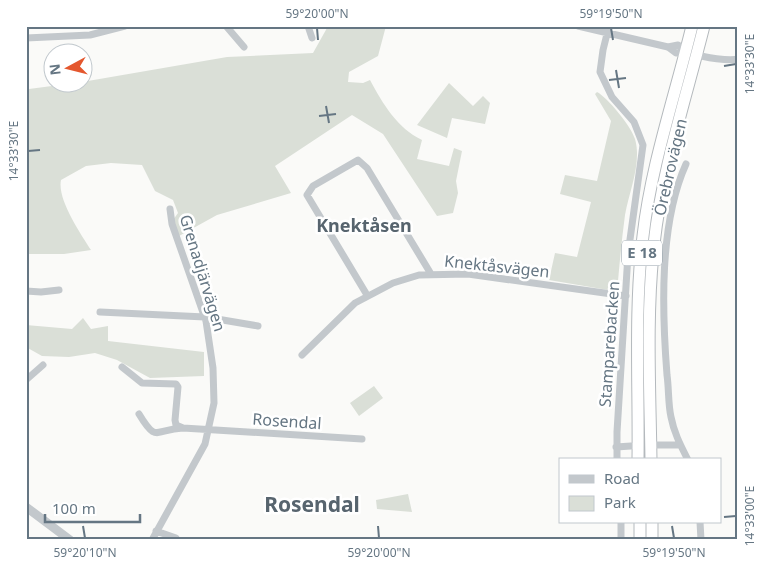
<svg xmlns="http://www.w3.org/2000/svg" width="764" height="566" font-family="'Noto Sans',sans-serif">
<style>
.green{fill:#dadfd7}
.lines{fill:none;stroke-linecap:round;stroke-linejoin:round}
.trunk-casing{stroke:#b4b9bd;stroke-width:13}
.minor{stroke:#c3c8cc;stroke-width:7}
.tertiary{stroke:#c3c8cc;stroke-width:9}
.trunk{stroke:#fff;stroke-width:11}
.ticks{fill:none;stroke:#657683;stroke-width:2}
.labels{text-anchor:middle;stroke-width:5;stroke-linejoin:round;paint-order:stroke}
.shield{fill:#fff;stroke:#939fa8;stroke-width:1}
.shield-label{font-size:15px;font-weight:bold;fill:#657683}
.street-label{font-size:16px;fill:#657683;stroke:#fff}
.neighbourhood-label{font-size:18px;font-weight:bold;fill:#57646e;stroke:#fff}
.district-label{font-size:21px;font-weight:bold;fill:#57646e;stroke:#fff}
.neatline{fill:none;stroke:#657683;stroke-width:2}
.ticks-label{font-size:12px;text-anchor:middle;fill:#657683}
</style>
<rect width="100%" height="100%" fill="#fafaf8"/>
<path class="green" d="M334,26h52l-8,30 -29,16 -1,10 15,1 7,-3c13,24 27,48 52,60l-5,19 32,7 5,-18 8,3 -6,30 2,12 -5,20 -16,3 -54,-82 -31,-19 -77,51 16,27 -74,22 -38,21 -6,-16 5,-7 -5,-13 -18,-9 -13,-26 -31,-2 -25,3 -25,14c-4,19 19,53 30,70l-27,4h-38v-167l3,2 53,-7 145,-25 86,-4 14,-25z
M449,83l24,23 10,-10 7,7 -5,21 -33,-6 -5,20 -30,-13z
M597,92c11,6 34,34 38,47 7,24 -6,53 -10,76 -3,22 -5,44 -7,66l-3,6 -7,3 -59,-10 6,-27 22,4 14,-55 -31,-8 5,-19 32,6 14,-60 -16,-27z
M83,318l8,11 17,-3v15l96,11v24l-54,2 -33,-18 -22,-7 -26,4 -27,-1 -16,-9v-22l46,4z
M374,386l9,12 -24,18 -9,-13z
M408,494l4,18 -35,-3 -1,-9z"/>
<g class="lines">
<defs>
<path id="trunk" d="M638,460c1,-74 -4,-150 5,-224 8,-71 32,-140 49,-210
M651,460c-1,-72 -5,-145 3,-216 8,-74 32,-146 50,-218
M640,522v18
M652,522v18"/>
</defs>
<use href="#trunk" class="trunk-casing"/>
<path class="minor" d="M226,26l18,21
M308,26l4,12
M578,26l90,21 8,6 10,-1
M609,26l-6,24 -3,22 12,25 22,25 9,23 -15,109 -11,178v28
M26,38l64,-3 35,-9
M668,47l10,-2 8,7
M697,54c6,4 33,7 41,5
M686,164c-27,60 -24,147 -19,211 2,14 1,29 4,42 3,16 10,29 17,43
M26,291l15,1 18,-2
M367,295l-60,-100 6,-9 45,-26 9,8 64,106
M100,312l105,5 53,9
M302,355l53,-52 38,-20 26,-8 49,-1 158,22
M122,367l20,16 34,1 2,3 -3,33 1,5 7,3
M26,380l17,-15
M139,414c18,30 16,15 44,14l179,11
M656,445h24
M616,447l15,-1
M621,522v18
M700,522l1,18
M156,531l20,7
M152,540l53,-96 9,-41 -1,-35 -7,-47 -34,-97 -2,-15"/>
<path class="tertiary" d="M26,507l44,33"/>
<use href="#trunk" class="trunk"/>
</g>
<path class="ticks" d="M317,28l1,12M611,28l2,12M724,66l12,-2M616,70l3,18M609,80l17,-2M326,106l3,17M319,116l17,-2M28,151l12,-1M724,517l12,-1M83,526l2,12M378,526l1,12M672,526l2,12"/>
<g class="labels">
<rect class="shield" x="622" y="240.5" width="40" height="25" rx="4"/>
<g class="shield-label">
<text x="642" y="258">E 18</text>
</g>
<g class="street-label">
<text transform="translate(670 167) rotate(-77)" y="6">Örebrovägen</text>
<text transform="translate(497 266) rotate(6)" y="6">Knektåsvägen</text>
<text transform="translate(203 273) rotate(73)" y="6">Grenadjärvägen</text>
<text transform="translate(609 344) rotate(-86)" y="6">Stamparebacken</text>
<text transform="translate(287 421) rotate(4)" y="6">Rosendal</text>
</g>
<g class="neighbourhood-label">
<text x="364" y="232">Knektåsen</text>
</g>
<g class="district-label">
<text x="312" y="512">Rosendal</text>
</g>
</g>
<rect width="764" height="566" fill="none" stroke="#ffffff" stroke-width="55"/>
<rect x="559" y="458" width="162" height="65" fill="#ffffff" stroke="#c1c8cd"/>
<rect x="569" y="475" width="25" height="8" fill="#c3c8cc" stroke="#c1c8cd"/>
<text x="604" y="484" font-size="15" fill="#657683">Road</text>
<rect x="569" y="496" width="25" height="15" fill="#dadfd7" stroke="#c1c8cd"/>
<text x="604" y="508" font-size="15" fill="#657683">Park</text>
<g transform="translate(68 68) rotate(263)"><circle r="24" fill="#ffffff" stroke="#c1c8cd"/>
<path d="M0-4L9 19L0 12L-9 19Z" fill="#e4572e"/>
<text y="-8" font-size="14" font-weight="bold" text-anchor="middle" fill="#657683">N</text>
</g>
<path d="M45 514v8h95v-8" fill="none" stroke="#657683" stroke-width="2.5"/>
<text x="52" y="514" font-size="15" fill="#657683" stroke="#ffffff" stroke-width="4" paint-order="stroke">100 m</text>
<rect x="28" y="28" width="708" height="510" class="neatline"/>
<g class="ticks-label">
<text x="317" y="18">59°20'00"N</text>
<text x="611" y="18">59°19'50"N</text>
<text transform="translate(750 64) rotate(-90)" y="4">14°33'30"E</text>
<text transform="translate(14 151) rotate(-90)" y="4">14°33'30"E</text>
<text transform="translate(750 516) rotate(-90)" y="4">14°33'00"E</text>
<text x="85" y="557">59°20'10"N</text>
<text x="379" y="557">59°20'00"N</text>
<text x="674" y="557">59°19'50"N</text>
</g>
</svg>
